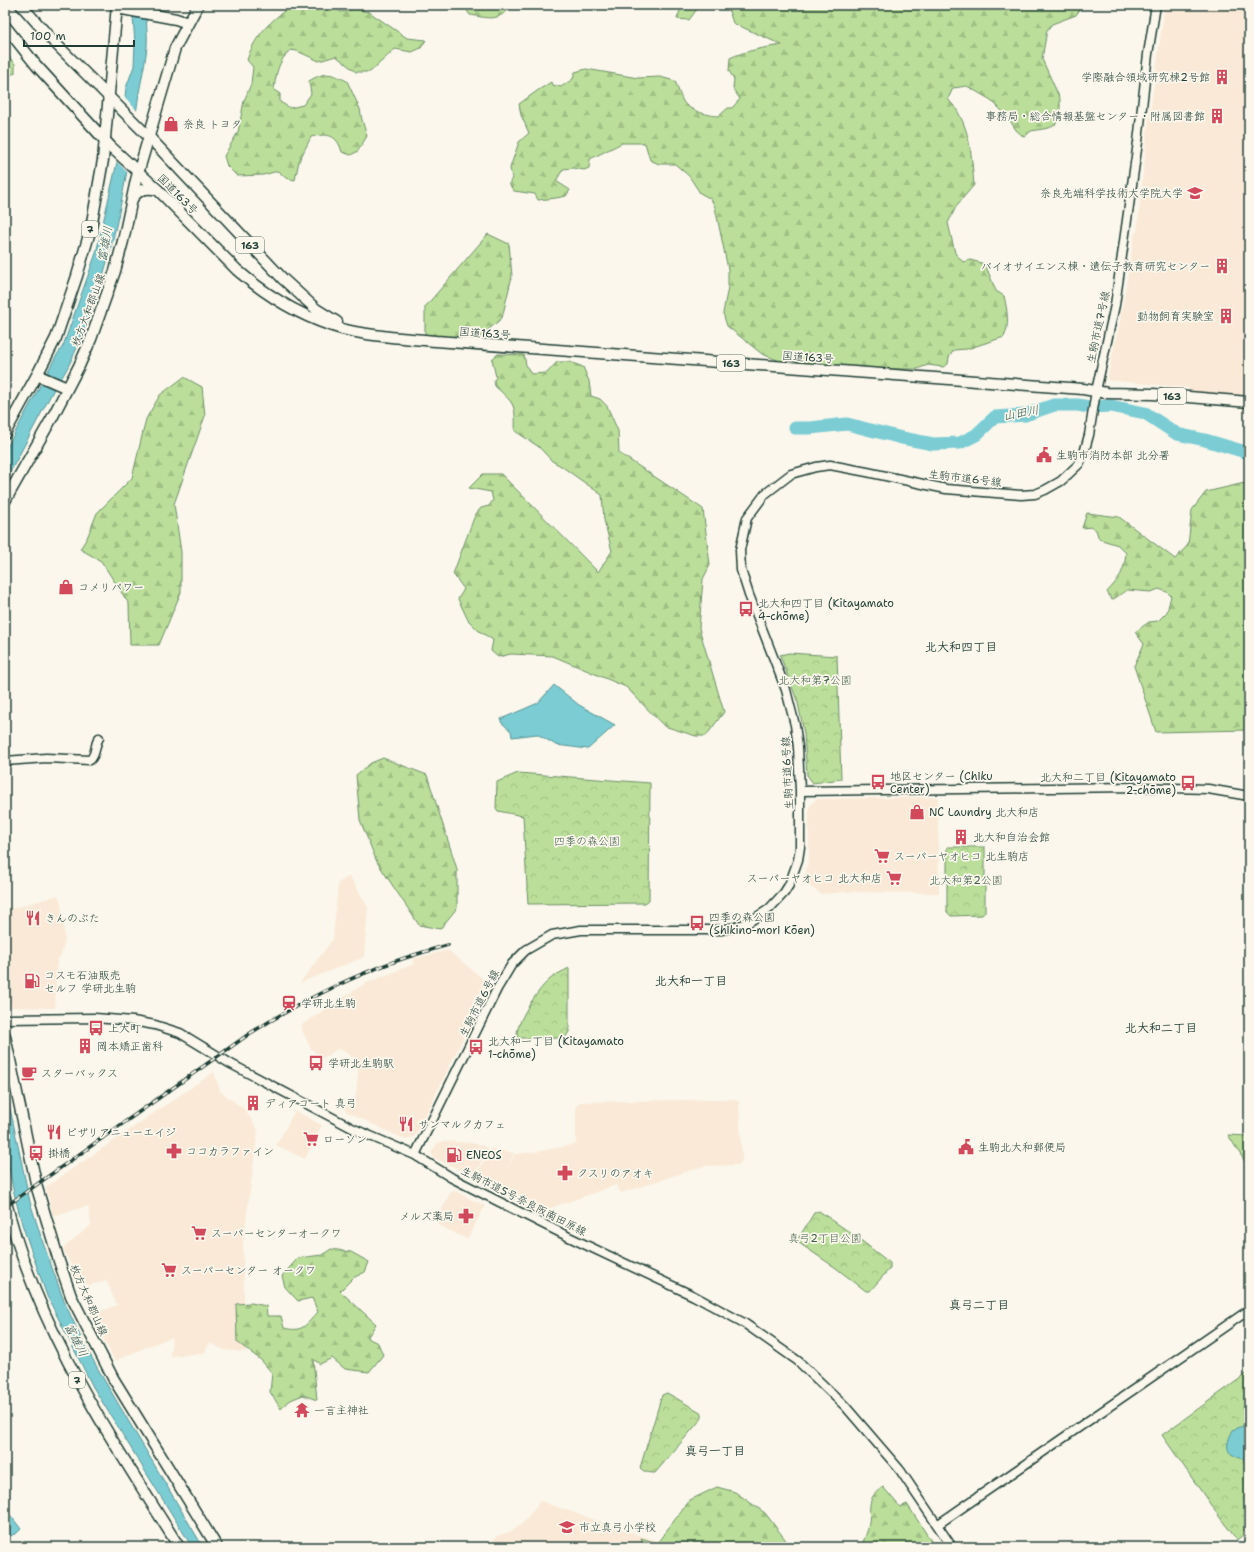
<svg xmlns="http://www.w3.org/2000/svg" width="1254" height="1552" font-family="'Shantell Sans','Klee One',sans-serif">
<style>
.built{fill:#fae9d7}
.forest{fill:url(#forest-firs);stroke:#6d8e67}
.park{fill:url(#park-crowns);stroke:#6d8e67}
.water{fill:#7bccd4;stroke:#569394}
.pier{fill:#fbf7ec}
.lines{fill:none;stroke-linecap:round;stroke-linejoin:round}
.river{stroke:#7bccd4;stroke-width:13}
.tertiary-casing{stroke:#1f3d34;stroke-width:11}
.primary-casing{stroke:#1f3d34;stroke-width:13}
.trunk-casing{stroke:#1f3d34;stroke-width:13}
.tertiary{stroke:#fbf7ec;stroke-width:8}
.primary{stroke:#fbf7ec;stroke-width:10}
.trunk{stroke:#fbf7ec;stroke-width:10}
.rail-casing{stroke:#1f3d34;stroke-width:3.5}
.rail{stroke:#fbf7ec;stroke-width:2;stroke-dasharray:6;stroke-linecap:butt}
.labels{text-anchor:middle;stroke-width:3.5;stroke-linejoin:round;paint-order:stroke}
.shield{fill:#fbf7ec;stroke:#61756b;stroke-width:1}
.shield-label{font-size:10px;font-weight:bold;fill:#1f3d34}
.poi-label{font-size:11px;fill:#1f3d34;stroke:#fbf7ec;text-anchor:start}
.street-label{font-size:11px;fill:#1f3d34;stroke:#fbf7ec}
.park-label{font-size:11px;fill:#3e5d48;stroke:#fbf7ec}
.water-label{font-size:12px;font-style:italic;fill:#315a54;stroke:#fbf7ec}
.neighbourhood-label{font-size:12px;font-weight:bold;fill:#1f3d34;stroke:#fbf7ec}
</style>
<defs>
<pattern id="forest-firs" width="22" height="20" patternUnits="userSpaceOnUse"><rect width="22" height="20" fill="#bbdf9a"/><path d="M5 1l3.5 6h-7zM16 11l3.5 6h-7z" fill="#a0c085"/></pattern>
<pattern id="park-crowns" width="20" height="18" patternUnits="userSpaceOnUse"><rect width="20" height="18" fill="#bbdf9a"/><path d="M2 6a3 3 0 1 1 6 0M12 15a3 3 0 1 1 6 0" fill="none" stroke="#a0c085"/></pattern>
</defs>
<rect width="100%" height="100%" fill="#fbf7ec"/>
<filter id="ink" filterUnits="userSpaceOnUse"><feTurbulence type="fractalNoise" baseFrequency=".025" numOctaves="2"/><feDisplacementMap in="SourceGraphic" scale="8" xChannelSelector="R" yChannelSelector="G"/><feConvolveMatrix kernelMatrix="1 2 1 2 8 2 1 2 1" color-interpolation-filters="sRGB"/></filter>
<g filter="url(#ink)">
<path class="built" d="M1165,5h84v392l-56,-5 -5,-4 -81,-8 13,-59 15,-89h2l10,-98z
M938,797l1,96 -94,-1 -24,2 -18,-12 6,-24v-51l7,-8z
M350,876l18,31 -4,50 -64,26 33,-44 5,-56z
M58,895l3,8 4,38 -4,14 -4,5 -2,48 -43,-1 -7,-6v-92h7z
M448,950l35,29 -2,23 -66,134 -9,4 -61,-29 1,-6 9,-1 3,-31 -1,-12 -11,-9 -8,-3 -17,10 -11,-12 -10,-21 64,-42 50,-20 -1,-5z
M214,1072l6,19 25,19 13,20 -15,114 2,108 -21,-2 -14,-7 -6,10 -34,3 2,-19 -28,11 -29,13 -24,-46 26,-10 -11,-25 -18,6 -6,-9 -5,2 -14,-31 28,-23 -3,-19 -35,10 -7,-29z
M734,1099l5,3 3,59 -4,4 -34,1 -83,27 -5,-8 -74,26 -68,-32 16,-30 24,4 -8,17 9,-16 21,-2 40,-8v-38l4,-4z
M295,1111l27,14 -17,34 -29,-14z
M443,1141l29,2 11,3 5,3 -14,27 -40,-18 -3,-5 7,-11 3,1z
M455,1191l30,15 -18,33 -29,-14 -1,-6 13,-26z
M540,1501l116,40v6h-167l1,-4 7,-7 15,-5 10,-7z"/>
<path class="forest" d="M292,5h37l12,7 14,-3 14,3 38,26 19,2 -5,8 -9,4 -17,-3 -25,23h-14l-20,-16 -17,5 -22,-10 -7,-1c-12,12 -14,23 -16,40l6,4v8l10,6 13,-3 8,-11 -2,-13c17,-10 21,-8 38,0l13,28 2,11 5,16 -9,15 -7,4 -9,-3c-5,-18 -15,-19 -31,-15l-12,24 -4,19 -9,-2 -8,-7 -15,4 -26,1 -10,-10 -3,-10 14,-24 6,-31 7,-17 2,-17 -6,-7c8,-26 24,-39 45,-55z
M463,5h42l3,3c-9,15 -24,9 -38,7z
M682,5h16l-1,4 -8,11 -12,-1z
M727,5h356l-7,10 -24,9 -5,6 -5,29 18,40v13l-4,12 -7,4 -18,3 -7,6 -8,-7 -9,-14 -16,-16 -24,-14 -14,2 -5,11c4,5 9,10 11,15 12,21 13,48 15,71l-17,20 -9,18 7,30 8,9 7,-2 15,4 11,27 8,5c3,13 6,29 0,41l-37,12 -13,1 -5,7 -1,7 -5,3 -15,-2 -11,4h-20l-56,-2 -56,-4 -23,-9 -35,-28 -4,-13 5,-26v-18l-13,-62 -4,-8 -11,-6 -11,-17 -14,-12h-16l-9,-4 -5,-17h-23l-32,16 -1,9 -5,2 -11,-2 -10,1 -7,12 14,9 -4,6 -10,2 -18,2 -3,-6 -21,-3 -5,-7 3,-6 -2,-10 9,-26 10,-9 -8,-18 -2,-11 18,-13 14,-9 2,3 8,2 12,-8 2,-7 11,-3 52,9 22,-1 15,4c3,7 5,16 9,22 6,8 26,13 35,13l9,-8h4l8,-9 -7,-10 1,-10 -5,-8 1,-13c14,-7 37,-11 52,-13l-49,-22z
M5,52l10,12v9l-7,3h-3z
M488,234l21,10 3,32 -10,42 -28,24 -49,-7v-28z
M498,354l26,1 2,10 5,9 16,-1 10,-11h13l13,5 6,14 2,15 9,3 7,7 11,25 1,22 84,56 7,56 -7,14 -4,49 25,84 -18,24h-10l-32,-10 -38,-39 -73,-31 -42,-2 -13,3 -7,-6 2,-11 -14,-9 -11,-11 -10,-21 6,-10 -11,-15 22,-59 6,-7 8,-2 4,-6 -2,-8 -22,-4 14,-14h18l97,98 14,-21 -8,-31 -2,-25 -41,-29 -9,-5 -13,-14 -24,-16c1,-28 -1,-27 -20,-45l-1,-5 2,-4 -4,-18z
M184,377l18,10 3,29 -31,88 7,48v40l-22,53h-29l-1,-41 -28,-43 -21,-12 7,-11 10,-25 35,-35 14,-59 14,-24z
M1249,482v248l-93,2 -22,-66 10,-22 -9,-12 14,-10 9,-1 9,-9 4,-16 -4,-4 -8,-3 -8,3 -24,-2 -15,10 -5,-8c13,-14 17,-20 19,-39l-8,-8 -19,-6 -3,-9 -4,-3 -10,1 5,-15 32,4 56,42 13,-14 4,-35 14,-18z
M383,758l44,17 30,94v39l-17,21 -21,-4 -42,-63 -17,-42 -4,-45 15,-12z
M331,1249l20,3 18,10 -4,10 -12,6 -13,13 36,33 -9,14 11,5 5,12 -14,17 -24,-3 -13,-11 -12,6 -7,-5 4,41 -14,-5 -15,6 -7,8 -11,-17 2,-19 -11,-13 -24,-18 -1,-38 15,-1 15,3 1,10h14l3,12c20,5 22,-4 34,-16l-6,-14 -14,3 -13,-14 -3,-11 16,-18 24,-3z
M717,1487l18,5 30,21 26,34h-147l-3,-9 16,5 33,-43z
M883,1487l17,20 7,-3 28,43h-74c3,-8 7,-15 8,-24 2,-17 -3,-25 14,-36z"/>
<path class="park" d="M789,653l48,3 4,123 -28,4 -6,-8 -3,-42 -6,-30 -18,-48z
M518,773l132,10 -1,117 -4,3 -117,1 -5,-88 -25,-5 -2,-3 1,-26z
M947,847h38v65l-3,3 -31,1 -4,-4z
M569,968v64l-4,6h-48c-2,-15 20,-47 31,-57 6,-6 14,-9 21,-13z
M1228,1135l21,1v32z
M819,1211l39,27 32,25v5l-20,23h-4l-30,-23 -37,-25 -1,-4 16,-26z
M1249,1372v158l-12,10 -22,-29 -53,-76z
M667,1393l35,20v5l-47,55c-6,0 -11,-1 -15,-5l22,-73z"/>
<path class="water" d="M132,5h13c1,14 3,29 2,42 -2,20 -8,40 -10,60 -11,76 -24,152 -53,223 -8,21 -17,42 -30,59l-49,93v-31l50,-93 8,-12 33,-93 22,-95 8,-70 8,-22 1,-23z
M554,685l25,20 36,20 -27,24 -32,-4 -19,-11 -25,3 -1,-6 -10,-9v-3l37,-16z
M5,1085l25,117 13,41 21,58 17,37 22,40 100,169h-11l-11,-18 -88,-142 -46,-91 -25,-72 -9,-35 -8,-43z
M1245,1425h4v35c-21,-4 -27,-9 -16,-30z
M7,1512h1l13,17 -4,4 -12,5v-25z"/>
<path class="pier" d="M123,95l15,17 -4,33 -5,29 -13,-13z"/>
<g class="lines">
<path class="river" d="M795,428h15l37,-4 55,14 31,6 27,-1 16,-8 19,-18 30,-2 29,-10h24l11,2 22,-1 34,7 32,21 28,6 44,13"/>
<defs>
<path id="tertiary" d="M5,761l41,-3 44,2c7,-6 4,-15 9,-22
M800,791l336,-4 72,2 41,7
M5,1019l90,-1 38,3 22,4 25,8 51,31 123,65 61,26 37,23 117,59 125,59 50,27 54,38 47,45 55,64 52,77
M415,1155l82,-166 15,-25 14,-14 26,-15 29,-5h140l15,-3 13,-5 20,-13 15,-16 5,-8 9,-25 2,-13v-56l-2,-44 -3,-22 -9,-35 -37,-95 -8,-25 -1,-20 7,-32 18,-24 26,-20 25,-7 14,-2 37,7 79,17 75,6 14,-1 10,-4 16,-9 18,-17 5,-11 5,-18 7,-44 19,-86 23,-163 10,-88 8,-49
M937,1525l312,-215"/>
<path id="primary" d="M117,8l59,11 12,4
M132,199c7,-10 14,-12 26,-9
M37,375l30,13
M5,433l32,-58 19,-37 21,-62 14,-48 12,-68 14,-155
M5,501l47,-83 27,-52 12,-27 24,-68 8,-30 13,-61 39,-132 23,-43
M5,1036l32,152 22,73 12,35 42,82 104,169
M5,1198c31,130 104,237 174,349"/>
<path id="trunk" d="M21,5l32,36 96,96 134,142 33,30 21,13
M5,26l31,39 75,82 47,43 79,80c30,26 67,48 105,59 31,8 63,9 94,12l647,48 24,4 46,1 96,8"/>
</defs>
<use href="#tertiary" class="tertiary-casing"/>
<use href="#primary" class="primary-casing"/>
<use href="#trunk" class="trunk-casing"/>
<use href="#tertiary" class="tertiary"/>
<use href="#primary" class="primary"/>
<use href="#trunk" class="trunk"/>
<defs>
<path id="rail" d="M5,1207l244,-173c40,-25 82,-48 126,-65 24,-10 48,-17 73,-24"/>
</defs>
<use href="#rail" class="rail-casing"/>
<use href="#rail" class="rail"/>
</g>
</g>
<defs>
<symbol id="building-bare" viewBox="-9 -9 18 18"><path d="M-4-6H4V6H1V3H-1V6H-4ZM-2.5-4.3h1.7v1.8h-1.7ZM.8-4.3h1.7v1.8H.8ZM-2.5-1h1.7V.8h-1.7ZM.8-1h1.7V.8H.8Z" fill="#d1495b" stroke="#fbf7ec" stroke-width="2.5" paint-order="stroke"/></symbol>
<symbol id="shop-bare" viewBox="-9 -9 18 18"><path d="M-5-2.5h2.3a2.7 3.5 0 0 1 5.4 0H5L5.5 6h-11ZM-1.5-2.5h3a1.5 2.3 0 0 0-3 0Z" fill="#d1495b" stroke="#fbf7ec" stroke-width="2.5" paint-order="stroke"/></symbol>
<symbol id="university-bare" viewBox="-9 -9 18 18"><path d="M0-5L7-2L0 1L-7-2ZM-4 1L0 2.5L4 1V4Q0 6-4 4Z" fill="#d1495b" stroke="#fbf7ec" stroke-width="2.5" paint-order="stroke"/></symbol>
<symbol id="civic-bare" viewBox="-9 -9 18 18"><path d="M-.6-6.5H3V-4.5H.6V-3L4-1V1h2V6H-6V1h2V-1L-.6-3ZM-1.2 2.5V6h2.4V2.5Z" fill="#d1495b" stroke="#fbf7ec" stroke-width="2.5" paint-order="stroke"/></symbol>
<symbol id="bus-bare" viewBox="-9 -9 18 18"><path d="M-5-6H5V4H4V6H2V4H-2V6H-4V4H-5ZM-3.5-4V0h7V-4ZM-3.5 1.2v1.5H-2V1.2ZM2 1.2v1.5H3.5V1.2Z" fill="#d1495b" stroke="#fbf7ec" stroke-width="2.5" paint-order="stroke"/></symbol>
<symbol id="supermarket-bare" viewBox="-9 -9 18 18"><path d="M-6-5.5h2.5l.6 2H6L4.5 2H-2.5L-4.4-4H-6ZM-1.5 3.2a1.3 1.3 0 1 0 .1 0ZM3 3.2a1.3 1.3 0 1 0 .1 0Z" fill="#d1495b" stroke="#fbf7ec" stroke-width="2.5" paint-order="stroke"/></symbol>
<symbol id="restaurant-bare" viewBox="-9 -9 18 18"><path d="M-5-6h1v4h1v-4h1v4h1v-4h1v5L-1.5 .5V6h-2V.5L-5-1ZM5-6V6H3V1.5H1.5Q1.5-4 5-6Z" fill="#d1495b" stroke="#fbf7ec" stroke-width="2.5" paint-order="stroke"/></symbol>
<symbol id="fuel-bare" viewBox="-9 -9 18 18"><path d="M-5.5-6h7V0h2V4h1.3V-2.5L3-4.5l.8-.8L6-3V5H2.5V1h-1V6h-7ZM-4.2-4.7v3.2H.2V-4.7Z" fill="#d1495b" stroke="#fbf7ec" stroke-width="2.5" paint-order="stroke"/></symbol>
<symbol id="station-bare" viewBox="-9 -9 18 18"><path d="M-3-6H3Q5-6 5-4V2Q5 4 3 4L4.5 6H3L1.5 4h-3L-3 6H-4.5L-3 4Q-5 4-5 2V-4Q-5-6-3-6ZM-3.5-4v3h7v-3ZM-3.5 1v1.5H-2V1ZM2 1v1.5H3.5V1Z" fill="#d1495b" stroke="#fbf7ec" stroke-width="2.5" paint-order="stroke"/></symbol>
<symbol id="cafe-bare" viewBox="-9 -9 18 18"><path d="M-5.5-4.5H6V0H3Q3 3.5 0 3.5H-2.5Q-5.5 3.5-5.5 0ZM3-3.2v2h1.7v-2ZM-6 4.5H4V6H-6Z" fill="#d1495b" stroke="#fbf7ec" stroke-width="2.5" paint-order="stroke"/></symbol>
<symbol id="pharmacy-bare" viewBox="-9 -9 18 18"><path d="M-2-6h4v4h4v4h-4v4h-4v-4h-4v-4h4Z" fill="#d1495b" stroke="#fbf7ec" stroke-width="2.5" paint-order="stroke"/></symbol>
<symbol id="temple-bare" viewBox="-9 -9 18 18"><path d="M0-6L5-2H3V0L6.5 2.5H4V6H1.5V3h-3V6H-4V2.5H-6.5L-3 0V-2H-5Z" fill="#d1495b" stroke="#fbf7ec" stroke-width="2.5" paint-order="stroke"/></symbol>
<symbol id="school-bare" viewBox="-9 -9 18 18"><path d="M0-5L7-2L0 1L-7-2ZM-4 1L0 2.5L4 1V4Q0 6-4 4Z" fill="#d1495b" stroke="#fbf7ec" stroke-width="2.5" paint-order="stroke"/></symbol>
</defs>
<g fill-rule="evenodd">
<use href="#building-bare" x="1211" y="66" width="22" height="22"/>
<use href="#building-bare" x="1206" y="105" width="22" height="22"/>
<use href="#shop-bare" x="160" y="113" width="22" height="22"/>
<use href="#university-bare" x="1184" y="182" width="22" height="22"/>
<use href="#building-bare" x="1211" y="255" width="22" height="22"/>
<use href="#building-bare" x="1215" y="305" width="22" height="22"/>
<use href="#civic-bare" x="1033" y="444" width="22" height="22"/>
<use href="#shop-bare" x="55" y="576" width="22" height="22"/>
<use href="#bus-bare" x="735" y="598" width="22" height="22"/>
<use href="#bus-bare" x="867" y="771" width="22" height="22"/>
<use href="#bus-bare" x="1177" y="772" width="22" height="22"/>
<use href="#shop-bare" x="906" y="801" width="22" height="22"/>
<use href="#building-bare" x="950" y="826" width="22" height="22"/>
<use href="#supermarket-bare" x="871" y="845" width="22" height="22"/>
<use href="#supermarket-bare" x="883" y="867" width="22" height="22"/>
<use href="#restaurant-bare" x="22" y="907" width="22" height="22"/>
<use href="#bus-bare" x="686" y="912" width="22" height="22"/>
<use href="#fuel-bare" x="21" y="970" width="22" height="22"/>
<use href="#station-bare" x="278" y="992" width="22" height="22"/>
<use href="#bus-bare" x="85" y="1017" width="22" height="22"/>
<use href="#building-bare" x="74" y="1035" width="22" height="22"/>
<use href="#bus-bare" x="465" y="1036" width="22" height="22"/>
<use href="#bus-bare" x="305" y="1052" width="22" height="22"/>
<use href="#cafe-bare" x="18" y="1062" width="22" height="22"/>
<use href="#building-bare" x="242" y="1092" width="22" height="22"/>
<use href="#restaurant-bare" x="395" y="1113" width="22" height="22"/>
<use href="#restaurant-bare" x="43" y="1121" width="22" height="22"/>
<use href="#supermarket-bare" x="300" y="1128" width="22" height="22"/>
<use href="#civic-bare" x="955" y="1136" width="22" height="22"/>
<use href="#pharmacy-bare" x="163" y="1140" width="22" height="22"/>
<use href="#bus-bare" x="25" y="1142" width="22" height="22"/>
<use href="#fuel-bare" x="443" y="1144" width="22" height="22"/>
<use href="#pharmacy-bare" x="554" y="1162" width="22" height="22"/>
<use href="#pharmacy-bare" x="455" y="1205" width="22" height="22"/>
<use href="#supermarket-bare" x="188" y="1222" width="22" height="22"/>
<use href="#supermarket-bare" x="158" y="1259" width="22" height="22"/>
<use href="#temple-bare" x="291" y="1399" width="22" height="22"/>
<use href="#school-bare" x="556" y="1516" width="22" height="22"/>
</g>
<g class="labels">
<g class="shield">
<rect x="82" y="221" width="16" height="16" rx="3"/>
<rect x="236" y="237" width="28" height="16" rx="3"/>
<rect x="717" y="355" width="28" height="16" rx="3"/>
<rect x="1158" y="388" width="28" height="16" rx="3"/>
<rect x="69" y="1372" width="16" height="16" rx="3"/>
</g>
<g class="shield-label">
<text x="90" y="233">7</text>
<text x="250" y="249">163</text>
<text x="731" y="367">163</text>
<text x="1172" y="400">163</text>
<text x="77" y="1384">7</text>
</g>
<g class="poi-label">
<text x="1210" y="81" text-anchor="end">学際融合領域研究棟2号館</text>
<text x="1205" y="120" text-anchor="end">事務局・総合情報基盤センター・附属図書館</text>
<text x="183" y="128">奈良 トヨタ</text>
<text x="1183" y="197" text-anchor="end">奈良先端科学技術大学院大学</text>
<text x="1210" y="270" text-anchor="end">バイオサイエンス棟・遺伝子教育研究センター</text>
<text x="1214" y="320" text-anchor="end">動物飼育実験室</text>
<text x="1056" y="459">生駒市消防本部 北分署</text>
<text x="78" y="591">コメリパワー</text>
<text x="758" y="607">北大和四丁目 (Kitayamato<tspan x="758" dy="13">4-chōme)</tspan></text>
<text x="890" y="780">地区センター (Chiku<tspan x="890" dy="13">Center)</tspan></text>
<text x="1176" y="781" text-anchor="end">北大和二丁目 (Kitayamato<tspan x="1176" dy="13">2-chōme)</tspan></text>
<text x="929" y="816">NC Laundry 北大和店</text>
<text x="973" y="841">北大和自治会館</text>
<text x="894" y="860">スーパーヤオヒコ 北生駒店</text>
<text x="882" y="882" text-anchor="end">スーパーヤオヒコ 北大和店</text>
<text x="709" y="921">四季の森公園<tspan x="709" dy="13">(Shikino-mori Kōen)</tspan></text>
<text x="45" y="922">きんのぶた</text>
<text x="44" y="979">コスモ石油販売<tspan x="44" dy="13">セルフ 学研北生駒</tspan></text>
<text x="301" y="1007">学研北生駒</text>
<text x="108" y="1032">上大町</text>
<text x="488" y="1045">北大和一丁目 (Kitayamato<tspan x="488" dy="13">1-chōme)</tspan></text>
<text x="97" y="1050">岡本矯正歯科</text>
<text x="328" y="1067">学研北生駒駅</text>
<text x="41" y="1077">スターバックス</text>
<text x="265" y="1107">ディアコート 真弓</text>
<text x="418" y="1128">サンマルクカフェ</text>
<text x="66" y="1136">ピザリアニューエイジ</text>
<text x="323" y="1143">ローソン</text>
<text x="978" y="1151">生駒北大和郵便局</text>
<text x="186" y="1155">ココカラファイン</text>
<text x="48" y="1157">掛橋</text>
<text x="466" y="1159">ENEOS</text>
<text x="577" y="1177">クスリのアオキ</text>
<text x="454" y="1220" text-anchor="end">メルズ薬局</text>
<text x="211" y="1237">スーパーセンターオークワ</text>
<text x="181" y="1274">スーパーセンター オークワ</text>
<text x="314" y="1414">一言主神社</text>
<text x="579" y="1531">市立真弓小学校</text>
</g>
<g class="street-label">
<text transform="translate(178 194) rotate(45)" y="4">国道163号</text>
<text transform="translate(88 310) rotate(-70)" y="4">枚方大和郡山線</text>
<text transform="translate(1098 327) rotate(-78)" y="4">生駒市道7号線</text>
<text transform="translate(485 333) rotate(4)" y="4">国道163号</text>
<text transform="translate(808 357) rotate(4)" y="4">国道163号</text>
<text transform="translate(965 478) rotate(7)" y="4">生駒市道6号線</text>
<text transform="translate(787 773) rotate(-93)" y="4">生駒市道6号線</text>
<text transform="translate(479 1003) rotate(-63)" y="4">生駒市道6号線</text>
<text transform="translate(524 1201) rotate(27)" y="4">生駒市道5号奈良阪南田原線</text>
<text transform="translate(89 1300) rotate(66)" y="4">枚方大和郡山線</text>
</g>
<g class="park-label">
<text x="815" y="684">北大和第7公園</text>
<text x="587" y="845">四季の森公園</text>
<text x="966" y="884">北大和第2公園</text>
<text x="825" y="1242">真弓2丁目公園</text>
</g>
<g class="water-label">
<text transform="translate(105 244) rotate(-80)" y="4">富雄川</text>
<text transform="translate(1021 413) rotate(-11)" y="4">山田川</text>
<text transform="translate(76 1340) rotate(63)" y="4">富雄川</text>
</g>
<g class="neighbourhood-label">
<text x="961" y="651">北大和四丁目</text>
<text x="691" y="985">北大和一丁目</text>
<text x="1161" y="1032">北大和二丁目</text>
<text x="979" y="1309">真弓二丁目</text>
<text x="715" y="1455">真弓一丁目</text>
</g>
</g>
<rect width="1254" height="1552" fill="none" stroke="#fbf7ec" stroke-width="20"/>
<rect x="10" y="10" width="1234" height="1532" fill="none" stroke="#1f3d34" stroke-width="1.5" filter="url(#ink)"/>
<path d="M24 40v6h110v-6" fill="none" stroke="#1f3d34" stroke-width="2"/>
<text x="30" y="40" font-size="12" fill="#1f3d34" stroke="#fbf7ec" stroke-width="3" paint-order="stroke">100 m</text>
</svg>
